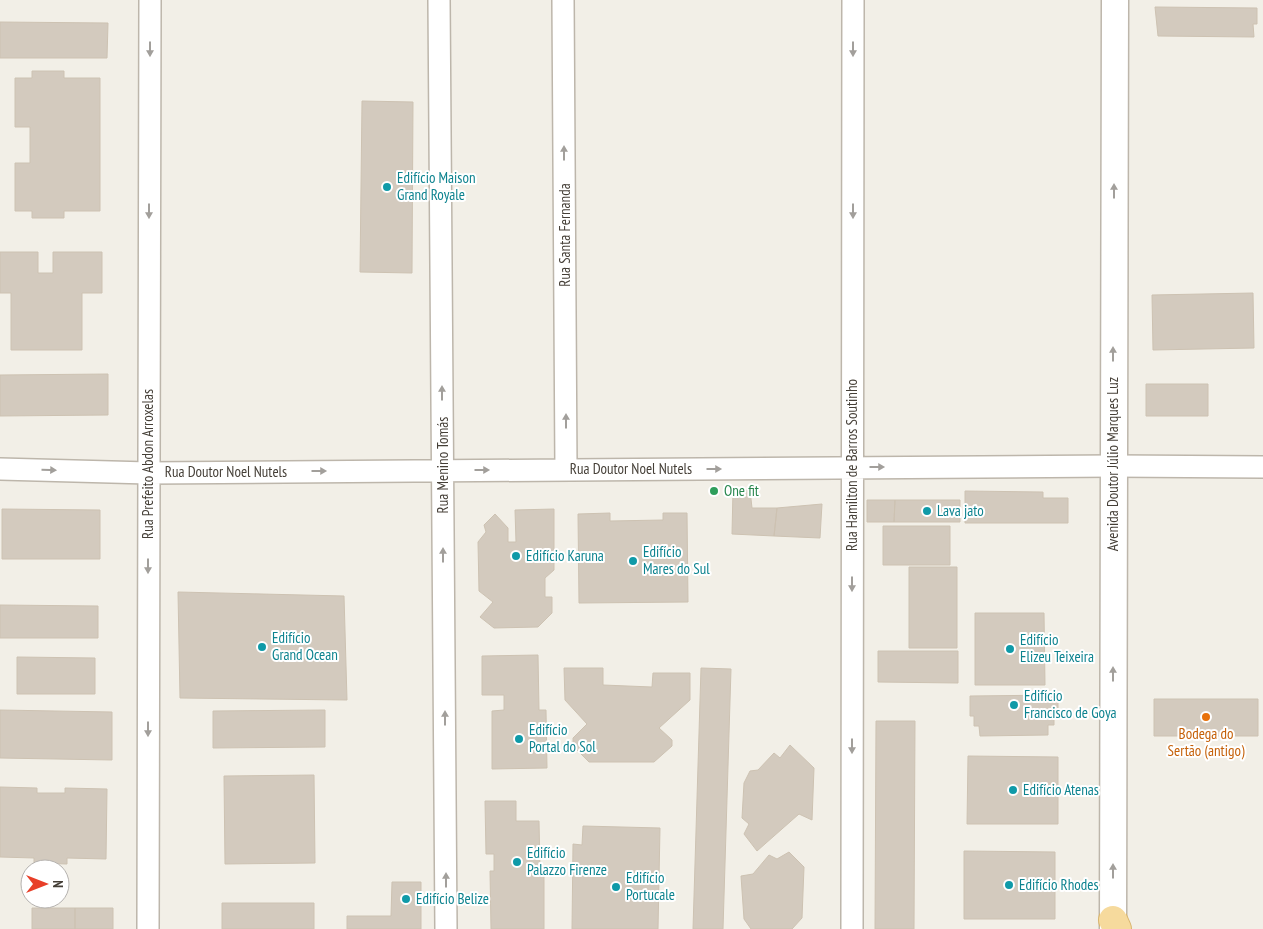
<svg xmlns="http://www.w3.org/2000/svg" width="1263" height="929" font-family="'PT Sans Narrow',sans-serif">
<style>
.building{fill:#d3cabe;stroke:#cdc2b2}
.lines{fill:none;stroke-linecap:round;stroke-linejoin:round}
.minor-casing{stroke:#bdb6ab;stroke-width:24}
.tertiary-casing{stroke:#bdb6ab;stroke-width:29}
.primary-casing{stroke:#dab66e;stroke-width:30}
.minor{stroke:#fff;stroke-width:21}
.tertiary{stroke:#fff;stroke-width:26}
.primary{stroke:#f6da9d;stroke-width:28}
.oneway{fill:#a29f9b}
.culture-dot{fill:#0f9aa8;stroke:#fff;stroke-width:2}
.leisure-dot{fill:#2e9e5b;stroke:#fff;stroke-width:2}
.food-dot{fill:#e8710a;stroke:#fff;stroke-width:2}
.labels{text-anchor:middle;stroke-width:4;stroke-linejoin:round;paint-order:stroke}
.culture-label{font-size:15px;fill:#0d838f;stroke:#fff;text-anchor:start}
.street-label{font-size:15px;fill:#453f37;stroke:#fff}
.leisure-label{font-size:15px;fill:#27864d;stroke:#fff;text-anchor:start}
.food-label{font-size:15px;fill:#c56008;stroke:#fff}
</style>
<rect width="100%" height="100%" fill="#f2efe7"/>
<path class="building" d="M1155,7l102,1v16h-4l1,13 -96,-1z
M0,22l108,1 -1,35h-107z
M32,71h32v7h36v133h-36v7h-32v-7h-17v-48h15v-36h-15v-49h17z
M362,101l51,1 -1,171 -52,-1z
M0,252h38v21h15v-21h49v41h-20v57h-71v-57h-11z
M1253,293l1,55 -101,2 -1,-55z
M108,374v41l-108,1v-41z
M1146,384h62v32h-62z
M733,490h17l2,18h25l-3,28 -42,-2z
M965,491l78,1v6h25v25h-103z
M867,500h28l-1,22h-27z
M895,500h65v22h-66z
M822,504l-2,34 -46,-2 3,-28z
M2,509l98,1v49h-98z
M554,509v61l-9,8v19h7v16l-14,14 -44,1 -14,-11 13,-15 -14,-11 -1,-49 8,-10 -2,-7 11,-11 13,14v14h8l-1,-32z
M610,513v8l53,-1v-7h24l1,89 -109,1 -1,-89z
M883,526h67v39h-67z
M909,567h48v81h-48z
M178,592l166,4 3,104 -167,-2z
M0,605l98,1v32h-98z
M975,613h69l1,72h-70z
M878,651h80v32l-80,-1z
M538,655l1,55h7l1,58 -55,1v-58l12,-1v-15h-22v-39z
M17,657l78,1v36h-78z
M564,668h39v17l49,2 1,-14h37v27l-31,28 13,12v6l-18,16h-65l-16,-16v-8l14,-14 -22,-24z
M701,668l30,1 -8,260h-30z
M1058,695v20h-4v10h-6v10l-68,1 -1,-10h-5v-10h-4v-20z
M1154,699h104v37h-104z
M0,710l112,2v48l-112,-2z
M325,710v37l-112,1v-37z
M876,721h39l-1,208h-39z
M790,745l24,23 -2,52 -13,-6 -42,37 -13,-17 5,-10 -7,-6 2,-35 6,-12 8,-1 16,-17 6,5z
M968,756l90,1v67h-91z
M314,775l1,88 -90,1 -1,-88z
M0,787l37,1v5h28v-5l42,1 -1,70 -39,-1v6l-33,-1v-5l-34,-1z
M485,801h31v20h23l1,49h4v59h-53l-1,-58h4v-17h-8z
M583,826l77,2 -2,101h-86l1,-85 9,1z
M964,851l91,1v67h-91z
M789,852l15,15 -2,51 -10,11h-41l-7,-10 -3,-43 12,-2 16,-19 8,4z
M392,882h29v47h-74v-13h44z
M222,903h92v26h-92z
M32,908h43v21h-43z
M75,908h38v21h-38z"/>
<g class="lines">
<defs>
<path id="minor" d="M439,0l7,929
M563,0l3,470
M0,469l148,4 965,-7 150,1
M148,929l2,-929
M852,929l1,-929"/>
<path id="tertiary" d="M1113,929l2,-929"/>
<path id="primary" d="M1113,920l4,9"/>
</defs>
<use href="#minor" class="minor-casing"/>
<use href="#tertiary" class="tertiary-casing"/>
<use href="#primary" class="primary-casing"/>
<use href="#minor" class="minor"/>
<use href="#tertiary" class="tertiary"/>
<use href="#primary" class="primary"/>
</g>
<defs><path id="oneway-solid" d="M-6-.8H1V-3.2L6.5 0L1 3.2V.8H-6Z" transform="scale(1.25)"/></defs>
<g class="oneway">
<use href="#oneway-solid" transform="translate(150 49) rotate(90)"/>
<use href="#oneway-solid" transform="translate(853 49) rotate(90)"/>
<use href="#oneway-solid" transform="translate(564 153) rotate(-90)"/>
<use href="#oneway-solid" transform="translate(1114 191) rotate(-90)"/>
<use href="#oneway-solid" transform="translate(149 211) rotate(90)"/>
<use href="#oneway-solid" transform="translate(853 211) rotate(90)"/>
<use href="#oneway-solid" transform="translate(1113 354) rotate(-90)"/>
<use href="#oneway-solid" transform="translate(442 393) rotate(-90)"/>
<use href="#oneway-solid" transform="translate(566 421) rotate(-90)"/>
<use href="#oneway-solid" transform="translate(877 467)"/>
<use href="#oneway-solid" transform="translate(714 469)"/>
<use href="#oneway-solid" transform="translate(49 470) rotate(2)"/>
<use href="#oneway-solid" transform="translate(482 470)"/>
<use href="#oneway-solid" transform="translate(319 471)"/>
<use href="#oneway-solid" transform="translate(443 555) rotate(-90)"/>
<use href="#oneway-solid" transform="translate(148 566) rotate(90)"/>
<use href="#oneway-solid" transform="translate(852 584) rotate(90)"/>
<use href="#oneway-solid" transform="translate(1113 674) rotate(-90)"/>
<use href="#oneway-solid" transform="translate(445 718) rotate(-90)"/>
<use href="#oneway-solid" transform="translate(148 729) rotate(90)"/>
<use href="#oneway-solid" transform="translate(852 746) rotate(90)"/>
<use href="#oneway-solid" transform="translate(1113 871) rotate(-90)"/>
<use href="#oneway-solid" transform="translate(446 880) rotate(-90)"/>
</g>
<g class="culture-dot">
<circle cx="387" cy="187" r="5"/>
<circle cx="927" cy="511" r="5"/>
<circle cx="516" cy="556" r="5"/>
<circle cx="633" cy="561" r="5"/>
<circle cx="262" cy="647" r="5"/>
<circle cx="1010" cy="649" r="5"/>
<circle cx="1014" cy="705" r="5"/>
<circle cx="519" cy="739" r="5"/>
<circle cx="1013" cy="790" r="5"/>
<circle cx="517" cy="862" r="5"/>
<circle cx="1009" cy="885" r="5"/>
<circle cx="616" cy="887" r="5"/>
<circle cx="406" cy="899" r="5"/>
</g>
<circle class="leisure-dot" cx="714" cy="491" r="5"/>
<circle class="food-dot" cx="1206" cy="717" r="5"/>
<g class="labels">
<g class="culture-label">
<text x="397" y="183">Edifício Maison<tspan x="397" dy="17">Grand Royale</tspan></text>
<text x="937" y="516">Lava jato</text>
<text x="643" y="557">Edifício<tspan x="643" dy="17">Mares do Sul</tspan></text>
<text x="526" y="561">Edifício Karuna</text>
<text x="272" y="643">Edifício<tspan x="272" dy="17">Grand Ocean</tspan></text>
<text x="1020" y="645">Edifício<tspan x="1020" dy="17">Elizeu Teixeira</tspan></text>
<text x="1024" y="701">Edifício<tspan x="1024" dy="17">Francisco de Goya</tspan></text>
<text x="529" y="735">Edifício<tspan x="529" dy="17">Portal do Sol</tspan></text>
<text x="1023" y="795">Edifício Atenas</text>
<text x="527" y="858">Edifício<tspan x="527" dy="17">Palazzo Firenze</tspan></text>
<text x="626" y="883">Edifício<tspan x="626" dy="17">Portucale</tspan></text>
<text x="1019" y="890">Edifício Rhodes</text>
<text x="416" y="904">Edifício Belize</text>
</g>
<g class="street-label">
<text transform="translate(565 235) rotate(-90)" y="5">Rua Santa Fernanda</text>
<text transform="translate(148 464) rotate(-90)" y="5">Rua Prefeito Abdon Arroxelas</text>
<text transform="translate(1113 464) rotate(-90)" y="5">Avenida Doutor Júlio Marques Luz</text>
<text transform="translate(443 465) rotate(-90)" y="5">Rua Menino Tomás</text>
<text transform="translate(852 465) rotate(-90)" y="5">Rua Hamilton de Barros Soutinho</text>
<text x="631" y="474">Rua Doutor Noel Nutels</text>
<text x="226" y="477">Rua Doutor Noel Nutels</text>
</g>
<g class="leisure-label">
<text x="724" y="496">One fit</text>
</g>
<g class="food-label">
<text x="1206" y="739">Bodega do<tspan x="1206" dy="17">Sertão (antigo)</tspan></text>
</g>
</g>
<g transform="translate(45 884) rotate(90)"><circle r="24" fill="#ffffff" stroke="#b5b2af"/>
<path d="M0-4L9 19L0 12L-9 19Z" fill="#e83f28"/>
<text y="-8" font-size="14" font-weight="bold" text-anchor="middle" fill="#453f37">N</text>
</g>
</svg>
